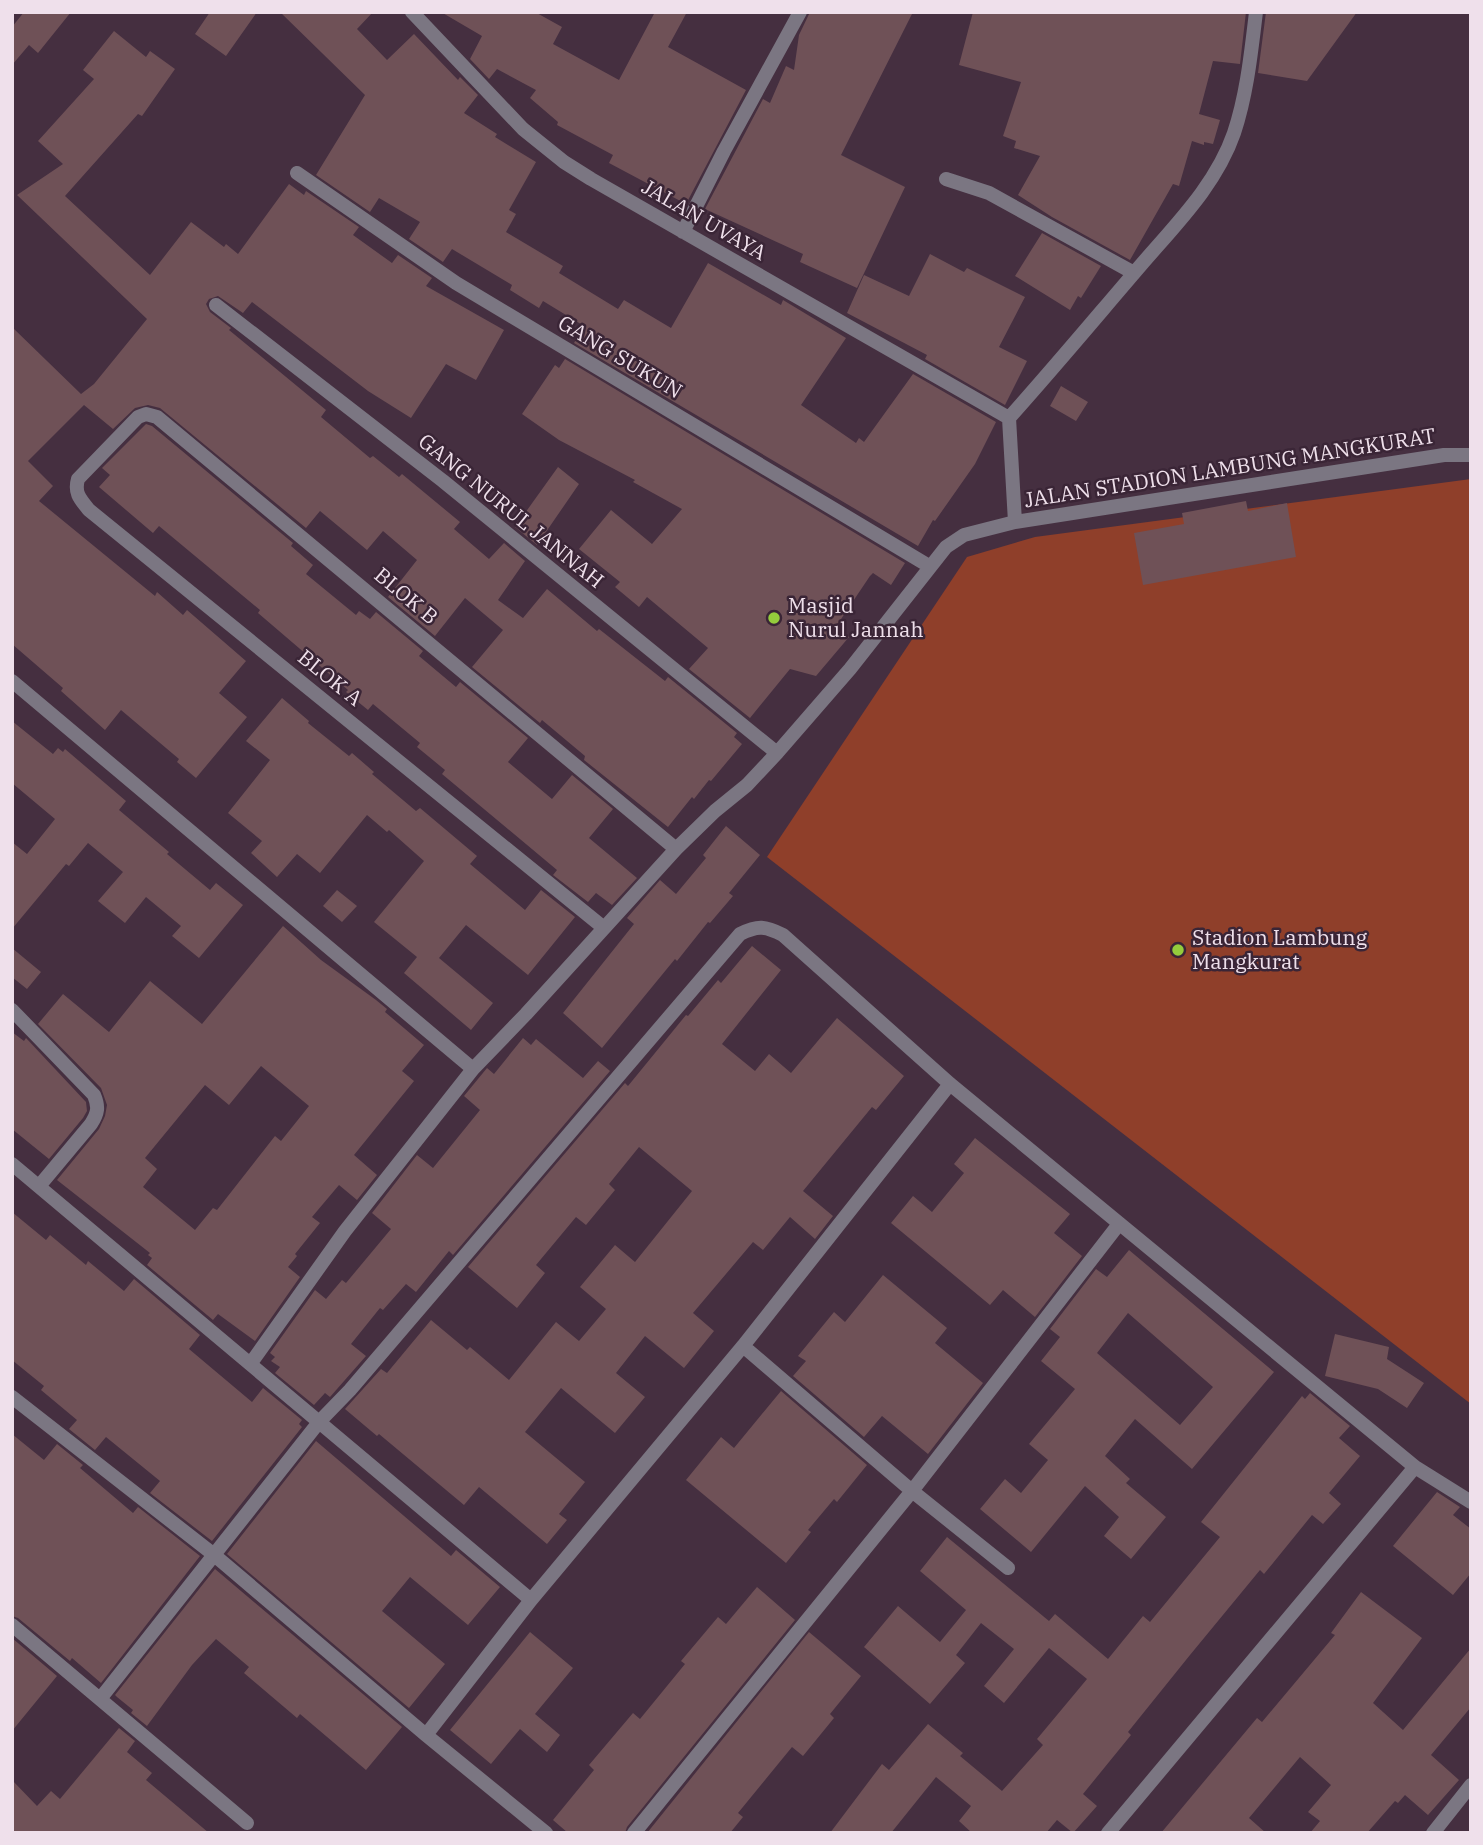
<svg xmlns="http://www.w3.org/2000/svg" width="1483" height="1845" font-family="'IBM Plex Serif',serif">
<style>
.green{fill:#8f3f2a}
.building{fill:#6f5157;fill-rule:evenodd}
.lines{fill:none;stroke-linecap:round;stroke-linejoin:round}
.minor{stroke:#7b7682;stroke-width:14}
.poi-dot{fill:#94cc3c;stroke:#3a2536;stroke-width:2.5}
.labels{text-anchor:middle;stroke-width:5;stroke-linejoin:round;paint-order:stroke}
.street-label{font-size:21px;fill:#efe0eb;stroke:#3a2536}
.poi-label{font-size:21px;fill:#efe0eb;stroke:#3a2536;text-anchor:start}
</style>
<rect width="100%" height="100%" fill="#452f40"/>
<path class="green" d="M1471,479v925l-704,-547 200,-300 68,-20z"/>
<path class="building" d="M24,12h47l-33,41 -9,-8 -17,20v-38z
M210,12h47l-31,44 -31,-22z
M280,12h93l-16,17 30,31 27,-26 44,46 2,-3 18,18 -14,18 33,21 -2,3 41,25 -27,48 7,4 -10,18 57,34 -4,7 59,36 6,-9 47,28 37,-65 73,42 2,-5 63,38 -45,67 55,38 3,-5 5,4 49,-68 83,48 -21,42 -40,57 -2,-1 -15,26 -344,-203 10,-17 -41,-25 -4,7 -29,-18 2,-5 -60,-36 -9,13 -34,-23 11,-17 -41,-24 -9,14 -54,-37 49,-80z
M441,12h94l27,15 -9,17 66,36 36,-68h32l-19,35 78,43 -60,114 -77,-41 4,-8 -56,-30 1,-3 -28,-24 6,-8 -39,-21 -8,10 -19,-20 12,-23z
M810,12h103l-72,143 64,32 -48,101 -57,-26 3,-8 -98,-45 58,-110 7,4 16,-37 8,4 5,-35z
M973,12h273l-6,52 -27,-3 -14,53 21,6 -7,24 -9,-2v3l-12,-4 -13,45 -6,-2 -43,76 -78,-43 -34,-22 22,-39 -26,-8 2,-7 -13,-5 18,-54 -62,-17z
M1266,12h91l-50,69 -49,-8z
M114,31l32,26 4,-6 25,18 -33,47 -4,-2 -73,82 85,79 41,-53 33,25 2,-3 12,10 51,-70 15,11 2,-4 53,36 -6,8 39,28 6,-8 34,23 -6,8 78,44 -28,50 -30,-16 -35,54 -43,-27 -116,-89 -9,11 -25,-17 -9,3 -3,5 4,8 21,16 -2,2 97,80 -5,7 49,41 3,-2 26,21 3,-3 58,48 -6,7 35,30 15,-16 21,18 -27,39 25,18 24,-29 50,42 2,-2 66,52 3,-4 69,56 -3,4 8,7 -31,37 -2,-1 -15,19 -2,-2 -24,30 -84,-67 1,-4 -43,-36 -2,3 -68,-56 31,-37 -38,-32 -30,38 -47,-39 29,-37 -34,-29 -16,19 -47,-39 -14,17 -146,-120 -12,-3 -13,3 -22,21 -29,-24 -56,56 25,25 -14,15 116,95 2,-4 26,23 4,-5 59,51 -27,32 28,24 -51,61 -19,-16 2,-3 -58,-49 -16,20 -44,-39 2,-3 -51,-44v-317l69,67 13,-10 53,-65 -130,-124 46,-31 -25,-23 56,-62 -11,-9z
M1042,233l59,33 -20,32 -3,-2 -8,14 -55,-34z
M930,254l34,18 3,-4 58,29 -26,50 28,14 -22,44 -80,-46 2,-4 -80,-42 17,-38 45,21z
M565,359l340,204 -14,22 -18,-12 -3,3 -35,52 14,9 -33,39 -26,-7 -40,49 -61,-49 19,-21 -61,-51 -8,10 -24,-20 5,-5 -41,-33 32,-39 41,34 30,-35 -49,-27 2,-2 -76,-40 -37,-26 33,-49 4,3z
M1061,386l27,16 -12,19 -26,-15z
M146,424l6,2 141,117 -2,3 22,19 -7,9 50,41 3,-4 11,8 6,-7 47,39 -4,5 37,31 4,-5 68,56 -20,24 44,37 20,-24 41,34 -24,29 48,40 -25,27 -16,-12 -8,9 -35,-27 4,-5 -115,-96 3,-4 -28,-23 3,-4 -47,-39 -5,6 -22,-18 2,-2 -90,-77 2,-3 -101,-84 -6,7 -54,-46 11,-12 -8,-7z
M558,467l21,17 -42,61 -22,-18z
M1246,501l2,10 39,-8 9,54 -153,28 -9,-52 50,-9 -2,-11z
M282,698l27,23 -1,2 41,33 3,-3 22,19 -2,2 44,37 4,-3 57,48 -7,8 55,46 16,-20 34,27 -47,58 -62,-50 -27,33 54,45 -22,27 -67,-57 13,-16 -43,-35 50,-61 -35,-31 -2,2 -20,-17 -47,58 -23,-19 -20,23 -26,-24 11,-12 -34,-28 42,-53 -24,-19z
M12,721l41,33 5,-6 5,4 2,-3 61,52 -7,9 50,42 -2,2 43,36 6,-7 27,22 -44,53 -27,-22 9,-10 -35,-29 -21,26 -27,-22 25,-29 -35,-29 -19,23 -3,-2 -54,65v-87l15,12 28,-35 -43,-36z
M726,826l34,29 -31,38 4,3 -23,27 -2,-1 -31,39 -2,-2 -73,89 -39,-35 71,-89 -7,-6 33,-38 16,14 30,-36 -3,-3z
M337,890l20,16 -15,16 -19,-16z
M283,926l38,34 55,40 11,9 -2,3 39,33 -22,26 12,10 -60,74 23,20 -20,25 -18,-15 -27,32 8,6 -25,31 2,2 -9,11 12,10 -45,64 -37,-27 -5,6 -66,-55 5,-7 -4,-3 2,-2 -93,-73 42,-51 6,-13 2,-11 -6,-17 -63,-64 25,-30 46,38 41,-51 52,43zM261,1066l48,40 -28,35 -6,-5 -58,74 -4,-2 -18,22 -52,-43 14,-18 -12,-11 60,-73 24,20z
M752,946l29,24 -59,74 33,27 14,-17 22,19 46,-55 67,58 -28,34 -4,-3 -69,84 30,25 -18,23 -25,-22 -27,33 -10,-8 -60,71 21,18 -30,37 -39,-32 -29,37 29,24 -30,36 -54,-45 -36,44 60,50 -26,32 8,6 -20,24 -68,-57 -15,18 -85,-71 -2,2 -32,-27 36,-40 6,4 44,-53 36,30 3,-3 39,33 47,-58 23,19 27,-32 -26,-22 35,-42 20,17 57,-71 -53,-44 -30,37 6,6 -29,35 -10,-8 -40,48 9,8 -28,35 -49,-41 157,-184 3,3 58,-71 2,1 30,-36 3,3z
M12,948l29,24 -14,17 -15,-12z
M12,1032l12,9 2,-3 60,64 1,9 -4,7 -34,41 -37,-30z
M523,1038l8,7 5,-6 47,39 15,-17 12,10 -157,184 -4,-4 -33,41 -10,-8 -23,26 -3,-2 -29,36 15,12 -36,41 -5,-4 -11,12 -39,-32 5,-6 -9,-6 4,-4 -5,-4 45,-63 11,9 16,-19 4,3 45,-54 -19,-16 45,-58 16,13 47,-58 -16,-14 23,-28 7,6z
M975,1138l95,76 -16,19 28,23 -47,61 -32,-27 -13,15 -99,-82 22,-27 19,16 32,-39 -10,-9z
M12,1212l34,28 4,-5 36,30 2,-4 36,30 10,-12 66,56 -11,14 63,53 11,-14 39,32 -3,4 3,3 -90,114 -62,-48 10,-12 -54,-44 -11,13 -26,-21 8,-9 -36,-30 3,-4 -32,-26z
M1129,1250l145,122 -82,97 -57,-50 -30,37 25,23 -4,4 40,34 -35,42 -27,-23 15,-19 -34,-31 -54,66 -51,-43 25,-30 16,14 27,-33 -19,-16 46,-55 -34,-28 19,-24 -10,-8 46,-60 11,8zM1128,1313l85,74 -33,38 -83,-72z
M883,1275l64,53 -12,15 48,40 -55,71 -46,-38 -18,21 -71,-61 13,-15 -8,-5 36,-44 11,10z
M1335,1334l54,13 -2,12 37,24 -17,25 -29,-19 -53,-13z
M781,1391l86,74 -30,37 -3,-3 -26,31 3,2 -25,31 -100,-83 35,-43 13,11z
M1310,1393l40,33 -11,12 21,18 -31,37 12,11 -18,20 -11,-9 -48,59 -4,-4 -70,85 -62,77 3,3 -48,59 14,12 -24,27 -16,-13 -11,13h-74l-13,-12 12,-15 -35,-29 -45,56h-61l52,-69 7,6 39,-46 35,29 -3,3 42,35 41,-46 -6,-6 50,-60 -38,-31 -45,55 -20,-17 30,-37 -33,-26 -25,32 9,8 -35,41 -66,-57 34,-41 42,36 26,-32 -46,-39 27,-34 102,84 6,-7 53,45 35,-43 7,6 70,-85 -19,-15 101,-126 3,3z
M12,1434l32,26 13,-16 26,21 -3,3 53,45 5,-6 62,49 -99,127 -29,-25 -2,3 -52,-43 -6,-2z
M316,1441l135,115 5,-6 44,37 -32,38 -58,-48 -28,34 63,53 -36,44 -182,-154z
M1437,1492l23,15 -7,8 18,14v44l-18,22 -60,-49z
M215,1569l187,158 -36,43 -66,-56 -3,4 -53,-45 5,-6 -33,-28 -24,26 -45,61 -16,-13 2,-3 -16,-13 -2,-2z
M757,1587l38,33 -168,207 -2,6h-57l-15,-13 41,-50 -5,-5 44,-52 7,6 45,-55 -4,-3 37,-44 8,7z
M1361,1592l61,46 -49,65 30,27 68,-82v59l-40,48 28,25 -31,35 -23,-20 -7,8 -3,-2 -28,32h-57l10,-12 -12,-9 23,-27 -31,-28 -51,61 17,15h-105l96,-115 5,4 73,-87 -4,-2z
M530,1632l43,36 -38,46 25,21 -13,17 -27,-23 -29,35 -41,-34z
M809,1632l52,44 -31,38 4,4 -31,38 -11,-9 -54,66 5,4 -13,16h-83z
M12,1638l45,38 -45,55z
M119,1728l16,13 -8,11 25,21 -6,7 63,53h-197v-53l25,26 14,-15 9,8z"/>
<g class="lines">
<path class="minor" d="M412,12l111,117 41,33 27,17 418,239
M297,173l159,110 473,283
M946,179l43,14 145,80
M683,232l41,-81 76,-139
M216,305l227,176 334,272
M1009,418l6,104 429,-67h27
M1009,418c43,-48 84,-97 126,-146 36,-43 80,-84 99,-139 13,-39 17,-80 22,-121
M12,681l461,388
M604,928l-515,-418c-9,-11 -15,-17 -11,-31l60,-62 8,-3 11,3 519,432
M12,1010l82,85c5,12 4,18 -3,29l-51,61
M12,1164l519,436
M743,1346l169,145 96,77
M251,1363l94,-132 128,-162 53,-55 150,-165 39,-38 32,-26 30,-32 73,-84 96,-122 18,-12 51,-13
M12,1397l201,157 213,181 120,98
M12,1625l235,198
M100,1699l219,-277 31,-32 390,-456c18,-9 25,-8 43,1l167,149 465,383 56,35
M426,1735l105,-135 212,-254 207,-262
M634,1833l278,-342 207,-267
M1108,1833l307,-366
M1433,1833l38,-48"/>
</g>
<g class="poi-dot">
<circle cx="774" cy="618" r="7"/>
<circle cx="1178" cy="950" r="7"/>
</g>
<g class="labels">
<g class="street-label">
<text transform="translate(704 220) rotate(30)" y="7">JALAN UVAYA</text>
<text transform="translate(620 357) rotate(31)" y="7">GANG SUKUN</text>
<text transform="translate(1230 468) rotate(-9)" y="7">JALAN STADION LAMBUNG MANGKURAT</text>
<text transform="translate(511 511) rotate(39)" y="7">GANG NURUL JANNAH</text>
<text transform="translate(406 596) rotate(40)" y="7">BLOK B</text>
<text transform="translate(330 678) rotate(39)" y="7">BLOK A</text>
</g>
<g class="poi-label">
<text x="788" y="613">Masjid<tspan x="788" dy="24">Nurul Jannah</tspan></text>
<text x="1192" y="945">Stadion Lambung<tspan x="1192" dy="24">Mangkurat</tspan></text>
</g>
</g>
<rect width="1483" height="1845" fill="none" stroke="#efe0eb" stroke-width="28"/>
</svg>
